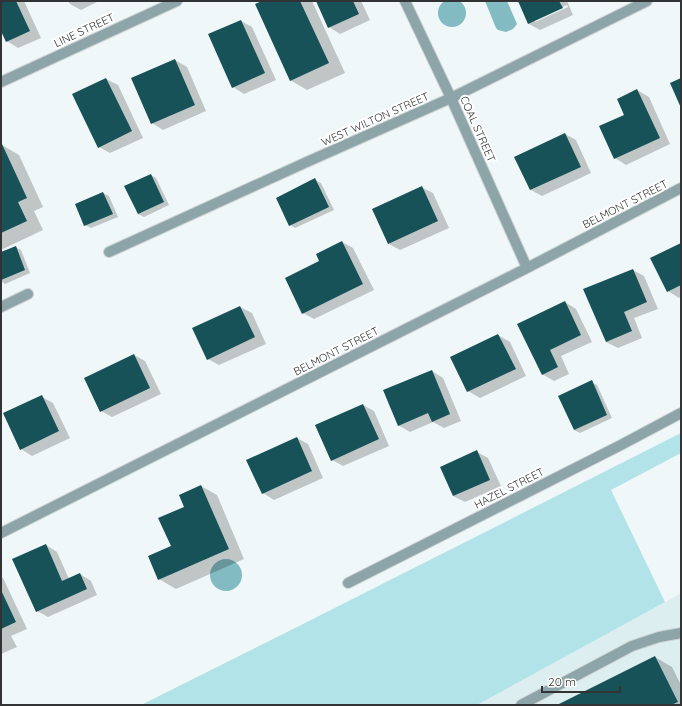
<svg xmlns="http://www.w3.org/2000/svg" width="682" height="706" font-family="Quicksand,sans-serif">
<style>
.built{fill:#ddeef0}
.green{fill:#b1e3e9}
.water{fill:#82bbc2}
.shadow{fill:#0003;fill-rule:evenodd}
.building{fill:#175258}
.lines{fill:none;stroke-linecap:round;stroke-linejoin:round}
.lane-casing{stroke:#ced4d5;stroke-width:12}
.street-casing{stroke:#ced4d5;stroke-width:12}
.lane{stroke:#8da5a8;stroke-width:10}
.street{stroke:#8da5a8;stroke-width:10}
.labels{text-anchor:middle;stroke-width:4;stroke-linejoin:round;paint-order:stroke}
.street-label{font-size:11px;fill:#313334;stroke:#fff}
</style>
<rect width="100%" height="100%" fill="#f0f7f8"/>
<path class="built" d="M681,593v112h-204l188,-103z"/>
<path class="green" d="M681,433v20l-70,37 54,112 -188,103h-336l160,-80z"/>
<path class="water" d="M438 13a14 14 0 1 1 28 0a14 14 0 1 1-28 0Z
M485,1h22l10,23 -4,5 -7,3 -8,-2 -2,-2z
M210 575a16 16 0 1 1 32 0a16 16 0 1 1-32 0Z"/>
<path class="shadow" d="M1,1h23l17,37 -23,10 -11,-7 -6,-13z
M68,1h31l-18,9 -11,-6z
M264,1h48l33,72 -38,17 -17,-10z
M317,1h44l9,19 -30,14 -11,-7z
M519,1h48l6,14 -33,15 -11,-6zM567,5l1,2 -33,15v-2z
M241,21l11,6 24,53 -32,14 -11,-7z
M175,60l12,7 19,44 -43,19 -11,-7z
M106,79l12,6 25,53 -33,15 -11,-6z
M637,90l12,7 21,47 -44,21 -11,-7 10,-43z
M565,134l11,6 15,33 -49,23 -11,-6 -16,-33z
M2,145l17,10 24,52 -9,4 9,19 -40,19 -2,-1v-102z
M151,175l5,3 13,27 -25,12 -6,-3 -12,-28z
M315,180l6,3 13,27 -39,18 -5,-3z
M421,187l12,6 16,35 -49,22 -11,-6 -16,-35z
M103,193l6,3 9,21 -27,11 -6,-3z
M342,242l11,6 21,42 -60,29 -11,-6 18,-52z
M681,244v53l-2,1 -11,-7z
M15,247l6,3 9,23 -25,11 -4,-3v-28z
M633,270l11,6 14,33 -24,9 8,20 -24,10 -12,-6z
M565,302l11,7 16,33 -31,14 8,18 -15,7 -12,-7z
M240,307l12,6 14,31 -47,21 -11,-6 -14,-31z
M498,335l12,7 16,34 -46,22 -12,-7z
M134,355l11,6 16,33 -49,23 -11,-6z
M432,371l11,7 18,43 -17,7 -11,-6 -23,10 -12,-7z
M591,382l6,3 15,33 -32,15 -6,-3z
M42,397l11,6 17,35 -38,18 -11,-7z
M363,405l11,6 15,35 -46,20 -11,-6z
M297,438l11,6 15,34 -49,22 -11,-7z
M477,452l11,6 13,28 -36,16 -12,-6z
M201,486l16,9 27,64 -68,30 -17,-10 26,-72z
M46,545l11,7 12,27 11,-5 11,7 6,14 -49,22 -11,-6z
M1,577l2,1 24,51 -16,7 6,11 -16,7z
M655,657l17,10 9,18v20h-122z"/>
<path class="building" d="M1,1h15l14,30 -24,11 -5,-11z
M262,1h38l29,62 -39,18 -35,-77z
M316,1h37l6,13 -31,14z
M518,1h41l4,7 -35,16z
M241,20l24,53 -33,15 -24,-54z
M175,59l20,46 -44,19 -20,-46z
M106,78l26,53 -34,17 -26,-54z
M681,78v30l-11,-25z
M637,89l23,49 -46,21 -15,-33 25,-11 -7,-16z
M565,133l16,34 -51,23 -16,-33z
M2,144l25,54 -9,4 9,19 -26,12v-88z
M151,174l13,28 -26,12 -14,-28z
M315,178l14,29 -40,19 -13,-28z
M422,186l16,35 -50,23 -16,-35z
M103,192l10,22 -29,12 -9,-22z
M342,241l21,43 -61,30 -17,-36 34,-17 -3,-7z
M681,243v42l-14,7 -17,-34z
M16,246l9,24 -24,10v-28z
M633,269l14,33 -23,10 8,19 -26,11 -23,-53z
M565,301l16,34 -31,15 8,17 -16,8 -25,-51z
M240,306l15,31 -48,23 -15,-32z
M498,334l18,35 -49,23 -17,-35z
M134,354l16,34 -50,24 -16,-34z
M432,370l18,44 -18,8 -4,-9 -30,13 -15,-36z
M592,380l15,35 -33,15 -16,-34z
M42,395l17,36 -39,19 -17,-37z
M363,404l16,35 -48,22 -16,-36z
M297,437l15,34 -50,23 -16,-34z
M477,450l13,30 -37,16 -13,-29z
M201,485l28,64 -71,31 -10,-24 23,-10 -13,-28 26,-11 -5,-12z
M46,544l16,37 18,-8 7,16 -51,23 -24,-53z
M1,590l15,32 -15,7z
M655,656l23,46 -7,3h-114z"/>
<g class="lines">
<defs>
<path id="lane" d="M109,252l200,-91 142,-63 196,-97
M1,307l27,-13
M348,583l271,-137 62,-33
M521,705l111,-59 27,-9 22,-4"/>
<path id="street" d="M405,1l46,97 76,170
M1,82l176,-81
M1,533l526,-265 154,-80"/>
</defs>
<use href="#lane" class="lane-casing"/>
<use href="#street" class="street-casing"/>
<use href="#lane" class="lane"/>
<use href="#street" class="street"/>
</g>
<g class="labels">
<g class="street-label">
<text transform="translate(84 30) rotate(-25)" y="4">LINE STREET</text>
<text transform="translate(375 119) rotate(-24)" y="4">WEST WILTON STREET</text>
<text transform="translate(478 129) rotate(66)" y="4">COAL STREET</text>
<text transform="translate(625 204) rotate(-27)" y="4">BELMONT STREET</text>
<text transform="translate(336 351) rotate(-27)" y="4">BELMONT STREET</text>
<text transform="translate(509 488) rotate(-27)" y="4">HAZEL STREET</text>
</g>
</g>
<rect width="682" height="706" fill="none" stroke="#313334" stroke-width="4"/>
<path d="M542 686v6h78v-6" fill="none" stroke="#313334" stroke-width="2"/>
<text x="548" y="686" font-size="12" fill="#313334" stroke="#ffffff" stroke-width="3" paint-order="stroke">20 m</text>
</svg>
